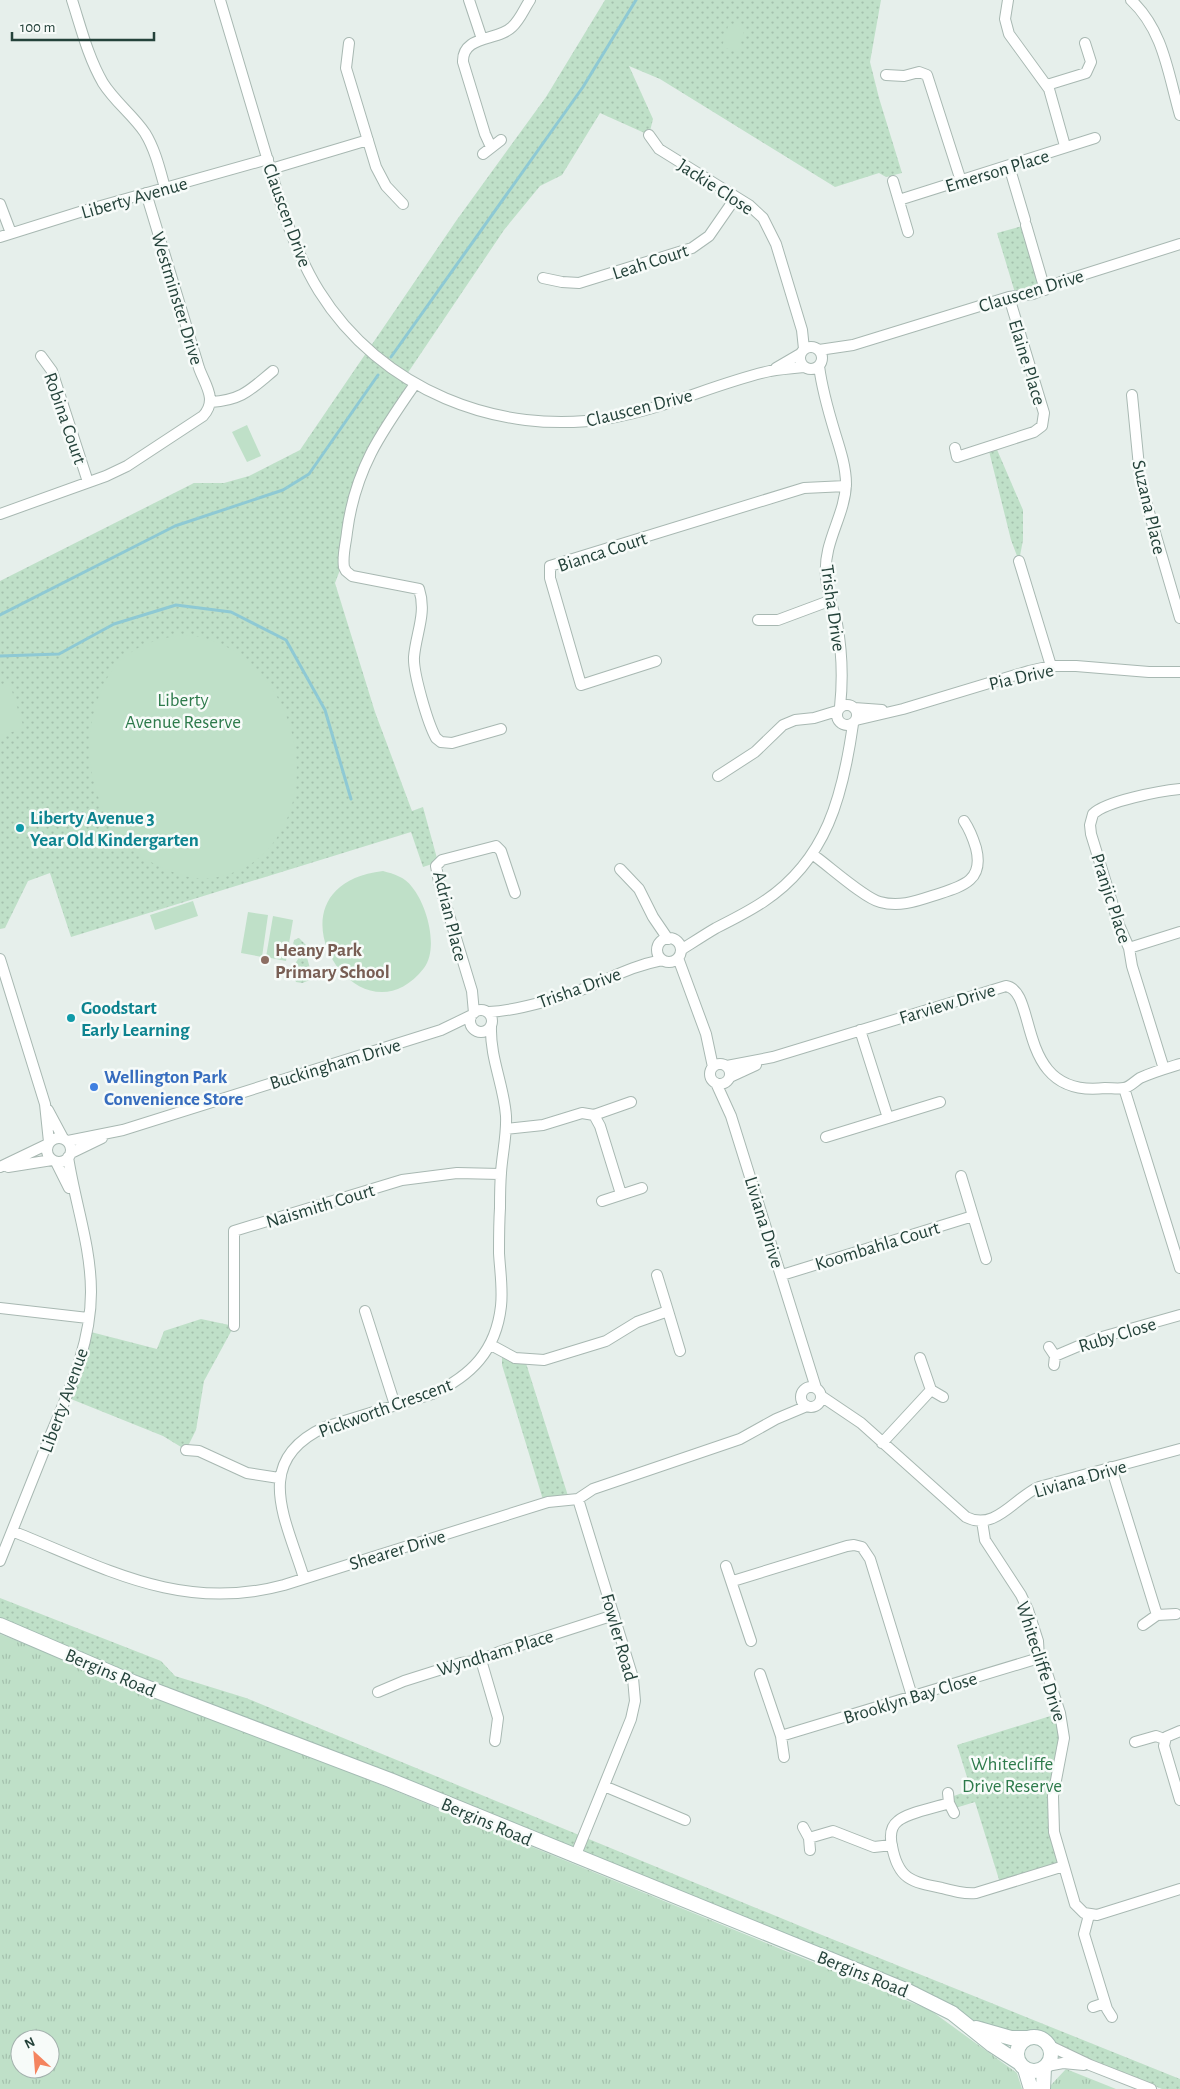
<svg xmlns="http://www.w3.org/2000/svg" width="1180" height="2089" font-family="'Alegreya Sans',sans-serif">
<style>
.grass{fill:url(#grass-tufts);fill-rule:evenodd}
.park{fill:url(#park-dots)}
.pitch{fill:#bfe0c8}
.lines{fill:none;stroke-linecap:round;stroke-linejoin:round}
.stream{stroke:#8ec9d4;stroke-width:3}
.street-casing{stroke:#a8b8b2;stroke-width:12}
.secondary-casing{stroke:#a4bbb3;stroke-width:16}
.street{stroke:#fff;stroke-width:10}
.secondary{stroke:#fff;stroke-width:14}
.culture-dot{fill:#0f9aa8;stroke:#f7fbf9;stroke-width:2}
.education-dot{fill:#8d6e63;stroke:#f7fbf9;stroke-width:2}
.shop-dot{fill:#3f7fe0;stroke:#f7fbf9;stroke-width:2}
.labels{text-anchor:middle;stroke-width:5;stroke-linejoin:round;paint-order:stroke}
.street-label{font-size:19px;fill:#24423a;stroke:#f7fbf9}
.park-label{font-size:19px;fill:#2d7a4b;stroke:#f7fbf9}
.culture-label{font-size:19px;font-weight:bold;fill:#0d838f;stroke:#f7fbf9;text-anchor:start}
.education-label{font-size:19px;font-weight:bold;fill:#785e54;stroke:#f7fbf9;text-anchor:start}
.shop-label{font-size:19px;font-weight:bold;fill:#366cbe;stroke:#f7fbf9;text-anchor:start}
</style>
<defs>
<pattern id="grass-tufts" width="24" height="20" patternUnits="userSpaceOnUse" patternTransform="scale(1.25)"><rect width="24" height="20" fill="#bfe0c8"/><path d="M3 7l-1-3M5 7V3M7 7l1-3M15 17l-1-3M17 17v-4M19 17l1-3" fill="none" stroke="#a4c1ad"/></pattern>
<pattern id="park-dots" width="8" height="8" patternUnits="userSpaceOnUse" patternTransform="scale(1.25)"><rect width="8" height="8" fill="#bfe0c8"/><path d="M2 2h.1M6 6h.1" fill="none" stroke="#a4c1ad" stroke-width="1.8" stroke-linecap="round"/></pattern>
</defs>
<rect width="100%" height="100%" fill="#e6efeb"/>
<path class="grass" d="M0,1634l337,133 593,243 87,63 5,16h-1022zM20,2039h30v30h-30z
M1066,2069l50,20h-65v-4z"/>
<path class="park" d="M605,0h276l-11,62 9,36 23,75 -16,4 -7,-4 -44,14 -175,-108 -31,-13 24,53 -4,16 -49,-22 -38,62 -22,11 -36,44 -99,147 10,7 -48,76 -24,102 -8,21 40,129 37,99 11,-4 15,55 -15,5 -12,-35 -340,105 -21,-64 -22,8 -23,47 -5,1v-348l194,-98h30l25,-7 51,-26 156,-229 90,-124z
M1026,225l19,65 -29,6 -19,-63z
M995,445l28,65v30l-4,21 -8,-21 -23,-93z
M299,938l10,10 -3,6 7,25 -11,4 -6,-1 -5,-12 9,-14 -8,-3 2,-13z
M201,1319l33,7 -30,55 -8,49 -10,20 -23,-14 -97,-39 21,-66 70,18 7,-18z
M502,1352l23,8 44,139 -25,4 -42,-138z
M0,1598l161,63 14,15 71,22 576,237 358,144v10h-18l-120,-50 -5,-2 -26,1 -1011,-413z
M1060,1713l2,8 -9,75 11,70 -63,20 -26,-84 -23,7 -4,-11 23,-8 -14,-45z"/>
<path class="pitch" d="M729,23l16,5 -7,24 -16,-5z
M247,425l14,31 -14,6 -15,-30z
M183,635c94,5 145,130 93,204 -14,21 -34,33 -58,38 -17,4 -33,0 -48,-6 -68,-25 -96,-107 -72,-172 5,-14 12,-29 23,-39 18,-16 38,-22 62,-25z
M9,682l15,46 -24,8v-51z
M383,871c11,3 22,6 29,16 15,18 27,61 12,81 -66,85 -168,-82 -41,-97z
M193,901l5,15 -43,14 -5,-15z
M248,912l20,3 -6,42 -21,-4z
M273,916l20,4 -7,41 -20,-4z"/>
<g class="lines">
<path class="stream" d="M391,357l192,-270 53,-87
M0,615l175,-89 108,-36 26,-16 69,-99
M0,656l59,-2 55,-30 62,-19 55,7 55,28 39,70 26,89"/>
<defs>
<path id="street" d="M72,0c9,28 16,57 31,83 12,19 30,32 42,50 10,16 15,37 20,55
M220,0l59,198c10,32 22,64 40,93 61,98 179,146 291,127 55,-9 106,-35 160,-47 11,-2 23,-3 34,-4
M469,0l13,39
M1008,0l-3,19 4,15 40,55 16,57
M1131,0c33,31 37,74 49,115
M349,43l-3,25 30,99 10,19 17,18
M886,75l18,1 15,-4 8,3 34,106
M1047,85l39,-12 5,-11 -6,-19
M649,135l10,14 90,56 14,13 13,26 26,86 2,19
M491,147l-6,-13 -22,-72c-1,-27 35,-21 49,-35 8,-7 12,-18 18,-27
M483,154l18,-14
M1009,166l16,54
M271,169l97,-29
M893,181l15,51
M899,200l196,-62
M0,204l11,29
M1026,225l19,65
M0,237l83,-26 185,-52
M543,278l19,4 17,1 113,-35 17,-12 27,-39
M800 358a11 11 0 1 1 22 0a11 11 0 1 1-22 0Z
M819,350l34,-5 156,-48 24,-3 30,-13 117,-37
M41,356l11,15 36,111
M819,366c3,23 9,44 16,67 5,16 11,34 11,51 -1,32 -23,58 -20,92 1,17 7,32 11,48 5,27 6,55 3,83
M776,368l24,-14
M415,384c-35,50 -60,86 -68,148 -1,11 -5,24 -3,35l2,4 6,5 67,13c8,24 -3,44 -5,68 -1,16 14,67 22,81l5,4 11,1 49,-14
M1132,395l8,82 4,18 36,123
M211,402c31,-2 39,-12 62,-31
M955,448l2,9 77,-25 8,-6 2,-13 -35,-116
M0,514l106,-38 21,-10 76,-50c15,-16 2,-31 -4,-48l-53,-175
M1019,561l32,105
M758,620h20l51,-19
M656,661l-75,24 -31,-107v-12l254,-78 42,-2
M837 715a10 10 0 1 1 20 0a10 10 0 1 1-20 0Z
M854,708l28,2
M856,720l47,-11 126,-38 22,-5h25l73,6h31
M718,776l37,-24 28,-27 12,-5 19,-2 23,-7
M812,854c16,11 52,44 68,48 18,5 34,0 52,-6 27,-9 53,-13 44,-48 -3,-10 -6,-18 -12,-27
M620,869l19,20 14,28 15,22
M657 950a12 12 0 1 1 24 0a12 12 0 1 1-24 0Z
M1129,948l51,-16
M681,950c11,-7 23,-15 35,-22 16,-8 32,-16 47,-26 64,-42 80,-107 90,-178
M678,958l28,76 7,33
M0,959l45,145 4,38
M470 1021a11 11 0 1 1 22 0a11 11 0 1 1-22 0Z
M489,1012c32,-2 67,-13 97,-24 27,-11 46,-22 76,-28
M474,1013l-2,-22 -33,-109 -3,-16 6,-6 54,-14 5,5 14,42
M860,1030l28,88
M710 1074a10 10 0 1 1 20 0a10 10 0 1 1-20 0Z
M727,1066l46,-9 233,-71c33,5 8,113 99,102 7,0 13,1 19,0 6,-1 11,-7 16,-10 13,-6 27,-10 40,-14
M1164,1069l-32,-103 -3,-18 -10,-23 -28,-91 -1,-9 3,-11c13,-13 67,-23 87,-25
M730,1077l26,-12
M716,1083l15,33 85,272
M1124,1088l56,180
M48,1110l15,28
M594,1115l6,11 21,68
M506,1129l37,-4 39,-12 12,2 37,-13
M826,1137l114,-35
M47 1150a12 12 0 1 1 24 0a12 12 0 1 1-24 0Z
M68,1141l55,-11 318,-100 31,-15
M71,1153l31,-15
M56,1162l13,26
M0,1167l48,-23
M8,1167l44,-7
M961,1176l25,83
M602,1201l40,-13
M782,1275l191,-59
M0,1308l88,10
M365,1311l30,94
M668,1311l12,40
M234,1326v-95l168,-51 55,-7 43,1
M491,1345l24,13 29,2 62,-19 31,-19 31,-11 -11,-36
M1049,1347l6,9
M920,1358l11,32 12,7
M1054,1365l1,-9 40,-17 85,-24
M801 1397a10 10 0 1 1 20 0a10 10 0 1 1-20 0Z
M821,1396l40,27 105,94c29,15 49,-20 73,-30l141,-38
M882,1443l49,-53
M186,1450l13,1 48,22 32,5
M1111,1467l46,148
M982,1521l3,19 36,55 7,15 10,31 1,17 7,12 14,43 4,25 -11,58 1,36 21,72 9,9 13,2 83,-26
M12,1531c93,37 169,82 272,54l264,-83 30,-3 15,-10 147,-50 36,-20 31,-13
M0,1561c16,-40 32,-80 48,-120 20,-48 43,-96 43,-149 0,-46 -16,-89 -23,-135
M726,1566l25,75
M304,1578c-18,-59 -53,-117 21,-151l107,-33c39,-18 64,-43 69,-88 2,-17 -1,-35 -2,-53 0,-15 0,-30 1,-45 0,-12 0,-23 1,-35 1,-18 6,-38 5,-57 -2,-30 -16,-58 -15,-89
M733,1581l114,-35 7,-1 8,2 8,12 42,137
M1143,1625l14,-10 19,-1
M481,1660l17,58 -3,23
M760,1674l21,62 3,21
M378,1692l26,-11 57,-18 20,-3 18,-8 115,-37
M1180,1731l-14,6 -2,9 16,54
M781,1736l258,-78
M1135,1742l21,-6 8,3
M604,1786l81,34
M948,1793l1,10 5,10
M949,1803c-14,5 -40,9 -51,18 -8,6 -8,16 -6,25 6,33 19,36 50,42 11,3 22,6 34,5l88,-27
M803,1827l6,11 1,12
M809,1838l24,-7 41,16 18,-2
M575,1857l56,-138 4,-18 -2,-23 -55,-179
M1089,1915l-5,19 23,75 5,8
M1093,2007l12,-4
M1050,2046l40,19 61,24
M1047,2066l16,-3 21,2"/>
<path id="secondary" d="M0,1625l133,57 257,98 518,211 44,22 40,32 26,17
M976,2028l35,10h16
M1017 2054a17 17 0 1 1 34 0a17 17 0 1 1-34 0Z
M1025,2069l6,20
M1043,2089l1,-21"/>
</defs>
<use href="#street" class="street-casing"/>
<use href="#secondary" class="secondary-casing"/>
<use href="#street" class="street"/>
<use href="#secondary" class="secondary"/>
</g>
<g class="culture-dot">
<circle cx="20" cy="828" r="5"/>
<circle cx="71" cy="1018" r="5"/>
</g>
<circle class="education-dot" cx="265" cy="960" r="5"/>
<circle class="shop-dot" cx="94" cy="1087" r="5"/>
<g class="labels">
<g class="street-label">
<text transform="translate(997 170) rotate(-17)" y="7">Emerson Place</text>
<text transform="translate(716 186) rotate(33)" y="7">Jackie Close</text>
<text transform="translate(134 197) rotate(-16)" y="7">Liberty Avenue</text>
<text transform="translate(288 215) rotate(70)" y="7">Clauscen Drive</text>
<text transform="translate(650 261) rotate(-18)" y="7">Leah Court</text>
<text transform="translate(1031 290) rotate(-17)" y="7">Clauscen Drive</text>
<text transform="translate(178 298) rotate(73)" y="7">Westminster Drive</text>
<text transform="translate(1028 362) rotate(73)" y="7">Elaine Place</text>
<text transform="translate(639 407) rotate(-14)" y="7">Clauscen Drive</text>
<text transform="translate(66 418) rotate(71)" y="7">Robina Court</text>
<text transform="translate(1150 507) rotate(77)" y="7">Suzana Place</text>
<text transform="translate(602 551) rotate(-18)" y="7">Bianca Court</text>
<text transform="translate(834 608) rotate(82)" y="7">Trisha Drive</text>
<text transform="translate(1021 676) rotate(-13)" y="7">Pia Drive</text>
<text transform="translate(1112 898) rotate(72)" y="7">Pranjic Place</text>
<text transform="translate(451 916) rotate(76)" y="7">Adrian Place</text>
<text transform="translate(579 987) rotate(-20)" y="7">Trisha Drive</text>
<text transform="translate(947 1003) rotate(-17)" y="7">Farview Drive</text>
<text transform="translate(335 1063) rotate(-17)" y="7">Buckingham Drive</text>
<text transform="translate(320 1205) rotate(-17)" y="7">Naismith Court</text>
<text transform="translate(765 1222) rotate(73)" y="7">Liviana Drive</text>
<text transform="translate(877 1245) rotate(-17)" y="7">Koombahla Court</text>
<text transform="translate(1117 1334) rotate(-17)" y="7">Ruby Close</text>
<text transform="translate(63 1400) rotate(-70)" y="7">Liberty Avenue</text>
<text transform="translate(385 1407) rotate(-20)" y="7">Pickworth Crescent</text>
<text transform="translate(1080 1478) rotate(-16)" y="7">Liviana Drive</text>
<text transform="translate(397 1549) rotate(-17)" y="7">Shearer Drive</text>
<text transform="translate(620 1637) rotate(74)" y="7">Fowler Road</text>
<text transform="translate(495 1652) rotate(-17)" y="7">Wyndham Place</text>
<text transform="translate(1042 1661) rotate(72)" y="7">Whitecliffe Drive</text>
<text transform="translate(111 1672) rotate(23)" y="7">Bergins Road</text>
<text transform="translate(910 1697) rotate(-17)" y="7">Brooklyn Bay Close</text>
<text transform="translate(487 1821) rotate(23)" y="7">Bergins Road</text>
<text transform="translate(863 1973) rotate(22)" y="7">Bergins Road</text>
</g>
<g class="park-label">
<text x="183" y="706">Liberty<tspan x="183" dy="22">Avenue Reserve</tspan></text>
<text x="1012" y="1770">Whitecliffe<tspan x="1012" dy="22">Drive Reserve</tspan></text>
</g>
<g class="culture-label">
<text x="30" y="824">Liberty Avenue 3<tspan x="30" dy="22">Year Old Kindergarten</tspan></text>
<text x="81" y="1014">Goodstart<tspan x="81" dy="22">Early Learning</tspan></text>
</g>
<g class="education-label">
<text x="275" y="956">Heany Park<tspan x="275" dy="22">Primary School</tspan></text>
</g>
<g class="shop-label">
<text x="104" y="1083">Wellington Park<tspan x="104" dy="22">Convenience Store</tspan></text>
</g>
</g>
<g transform="translate(35 2054) rotate(334)"><circle r="24" fill="#f7fbf9" stroke="#a3b1ad"/>
<path d="M0-4L9 19L0 12L-9 19Z" fill="#f4845f"/>
<text y="-8" font-size="14" font-weight="bold" text-anchor="middle" fill="#24423a">N</text>
</g>
<path d="M12 32v8h142v-8" fill="none" stroke="#24423a" stroke-width="2.5"/>
<text x="20" y="32" font-size="15" fill="#24423a" stroke="#f7fbf9" stroke-width="4" paint-order="stroke">100 m</text>
</svg>
